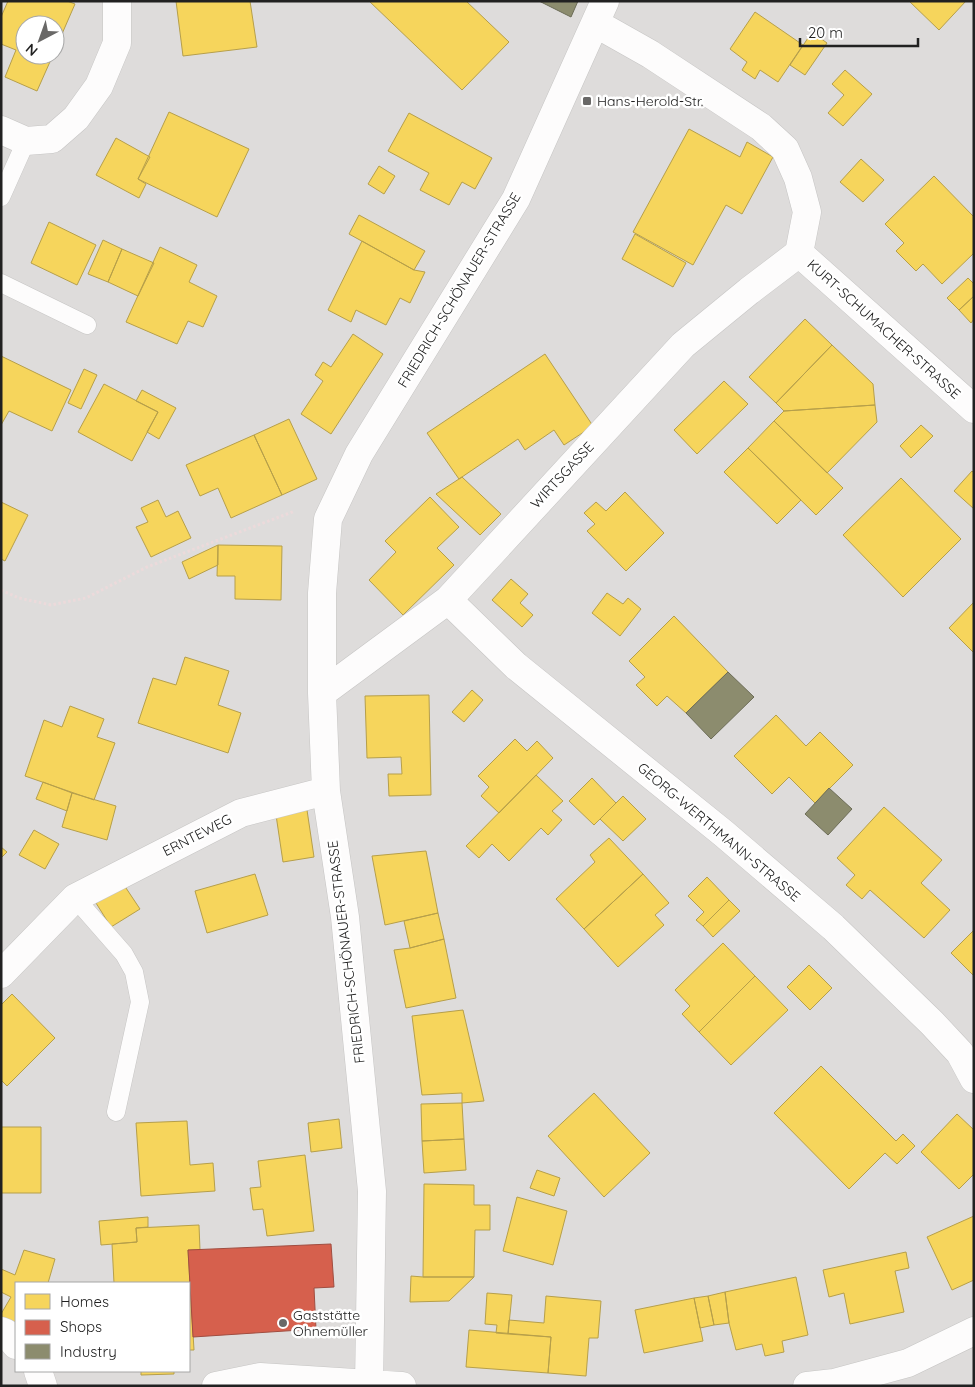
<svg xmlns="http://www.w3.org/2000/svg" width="975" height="1387" font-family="Quicksand,sans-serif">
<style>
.residential{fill:#dedcdb;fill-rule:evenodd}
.homes{fill:#f6d55c;stroke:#b69f4a}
.shops{fill:#d6604d;stroke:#a04d40}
.industry{fill:#8c8c6e;stroke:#6c6c57}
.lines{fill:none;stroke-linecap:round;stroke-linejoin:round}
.lane-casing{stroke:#c6c5c4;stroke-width:19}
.street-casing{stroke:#c6c5c4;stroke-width:29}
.path{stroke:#ecdadb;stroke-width:3;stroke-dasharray:2.5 2.5;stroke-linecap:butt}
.lane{stroke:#fdfcfc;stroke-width:18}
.street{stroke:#fdfcfc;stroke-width:28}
.poi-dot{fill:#696867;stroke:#fff;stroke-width:2}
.labels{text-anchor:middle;stroke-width:5;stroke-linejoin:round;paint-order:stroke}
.poi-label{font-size:14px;fill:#212121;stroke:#fff;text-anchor:start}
.street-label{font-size:14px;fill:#212121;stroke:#fff}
</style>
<rect width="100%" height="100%" fill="#efece9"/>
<path class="residential" d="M1,1h973v1385h-973zM25,25h30v30h-30zM16,1283h173v88h-173z"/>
<path class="homes" d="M8,1h59l8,3 -20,46v-25h-30v30h28l-16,36 -32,-14 11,-27 -15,-6v-27z
M176,1h74l7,46 -74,9z
M369,1h97l43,41 -47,48z
M909,1h57l-27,29z
M755,12l48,33 -25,37 -18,-12 -5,9 -13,-9 5,-8 -17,-13z
M812,32l15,11 -22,32 -15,-10z
M845,70l27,24 -29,32 -15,-13 16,-18 -12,-11z
M169,112l80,37 -32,68 -79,-38z
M409,113l83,45 -17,31 -13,-7 -13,23 -29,-15 9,-17 -41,-22z
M689,129l51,28 7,-15 26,15 -31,57 -16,-9 -33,60 -60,-33z
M116,138l34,19 -12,22 8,5 -7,14 -43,-23z
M861,159l23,21 -21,22 -23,-20z
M379,166l16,10 -11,18 -16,-10z
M934,176l40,41v36l-32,31 -19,-20 -7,7 -20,-20 8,-8 -19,-19z
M359,215l66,36 -11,19 -65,-36z
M49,222l47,23 -19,40 -46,-22z
M635,234l51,29 -13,24 -51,-28z
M103,240l19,9 -14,33 -20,-8z
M362,241l52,29 11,2 -15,31 -10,-5 -14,27 -30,-15 -5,12 -23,-12z
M160,247l37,18 -8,17 28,14 -14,31 -15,-6 -11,23 -51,-22z
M122,249l32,14 -16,33 -30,-14z
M968,278l6,6v12l-15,14 -12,-12z
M974,296v23l-3,4 -12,-13z
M805,319l27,26 -56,58 -27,-26z
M353,334l30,20 -52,80 -30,-20 22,-33 -8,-6 8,-13 8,5z
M832,345l41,39 2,21 -91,6 -8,-8z
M545,354l48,72 -29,19 -10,-15 -29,20 -7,-11 -59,40 -32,-46z
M1,356l70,34 -19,41 -43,-20 -8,14z
M84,369l13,6 -16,34 -13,-6z
M724,381l24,23 -51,50 -23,-24z
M104,384l54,28 -26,49 -54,-29z
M142,390l34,18 -17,31 -12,-7 11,-20 -22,-11z
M875,405l2,17 -50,51 -53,-52 10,-10z
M289,419l28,60 -35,16 -28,-60z
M774,421l69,67 -27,27 -68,-67z
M921,425l12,11 -22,22 -11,-12z
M254,435l28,60 -51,23 -13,-30 -18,8 -14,-31z
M748,448l53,52 -24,24 -53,-52z
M972,471l2,2v36l-20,-18z
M462,477l39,37 -21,21 -44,-41z
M901,478l60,61 -58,58 -60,-62z
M625,492l39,41 -38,38 -39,-40 8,-7 -11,-11 12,-11 10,9z
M430,497l29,30 -22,21 17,17 -51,50 -34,-35 27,-28 -11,-11z
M158,500l8,17 12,-6 13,27 -40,19 -15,-30 12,-5 -7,-14z
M1,502l27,13 -23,46 -4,-2z
M218,545l64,1 -1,54 -46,-1v-23h-18z
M218,545v20l-29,14 -7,-17z
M511,579l17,15 -8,9 13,12 -11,12 -30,-27z
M607,593l16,11 5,-6 13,11 -21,27 -28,-23z
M974,602v51l-25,-25z
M674,616l54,56 -42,41 -19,-17 -10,10 -21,-21 9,-8 -16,-16z
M185,657l44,14 -11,34 23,8 -13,40 -90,-30 15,-45 23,7z
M472,690l11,10 -19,22 -12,-10z
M429,695l2,100 -42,1 -1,-22h14l-1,-17 -34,1 -2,-62z
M70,706l34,13 -7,18 18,6 -21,57 -69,-24 19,-56 18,7z
M776,715l30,31 14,-14 33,33 -38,38 -26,-26 -17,17 -38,-38z
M515,739l12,12 10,-10 16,17 -54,55 -18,-17 8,-9 -11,-11z
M536,775l27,26 -11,10 10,9 -14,15 -7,-7 -32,33 -17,-17 -13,14 -13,-12z
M592,778l24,25 -22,22 -25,-24z
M43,782l29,11 -5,18 -31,-12z
M72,793l44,13 -9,34 -45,-13z
M623,796l23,23 -23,22 -23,-22z
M884,807l58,53 -21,23 29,27 -26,28 -54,-48 -8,9 -16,-14 9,-10 -18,-17z
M307,810l7,47 -31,5 -7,-47z
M34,830l25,14 -14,25 -26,-14z
M609,838l34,36 -59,55 -28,-30 39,-37 -5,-7z
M1,847l6,5 -6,6z
M426,851l12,62 -53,12 -13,-69z
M255,874l13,41 -61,18 -12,-42z
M643,874l26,29 -14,12 9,10 -46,42 -34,-38z
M707,877l22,23 -26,26 -7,-6 8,-8 -16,-16z
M124,885l16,24 -29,18 -15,-24z
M729,900l11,11 -27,26 -10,-11z
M438,913l6,26 -34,9 -6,-27z
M974,930v46l-23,-23z
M444,939l12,59 -50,10 -12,-58 16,-2z
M723,943l32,33 -56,56 -17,-18 8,-8 -15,-16z
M809,965l23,23 -22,22 -23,-23z
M755,976l33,34 -57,55 -32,-33z
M12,994l43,44 -48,48 -6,-6v-75z
M463,1010l21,91 -22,2v-10l-40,2 -10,-79z
M821,1066l75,75 7,-7 12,12 -18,18 -12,-11 -36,36 -75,-76z
M594,1093l56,60 -46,44 -56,-61z
M462,1103l2,36 -42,2 -1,-37z
M957,1114l17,16v44l-15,15 -38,-37z
M339,1119l3,29 -31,4 -3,-29z
M187,1121l3,44 23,-2 2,28 -74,5 -5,-73z
M1,1127h40v66h-40z
M464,1139l2,31 -42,3 -2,-32z
M305,1155l9,76 -47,5 -4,-27 -10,1 -3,-22 11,-1 -3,-26z
M537,1170l23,8 -6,18 -24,-8z
M424,1184l50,1v20h16v25h-15l-1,47h-51z
M517,1197l50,14 -14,54 -50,-14z
M974,1216v64l-22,10 -25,-53z
M148,1217v10l-12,1 1,14 -36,3 -2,-24z
M199,1225l1,25h-12l6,100h-5v-67h-75l-2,-39 25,-2 -1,-14z
M24,1250l31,9 -7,24h-32v40l-15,-5v-4l10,-17 -10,-5v-23l14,6z
M906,1252l3,16 -14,3 9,41 -54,12 -6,-31 -15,4 -6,-27z
M411,1276l12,1h51l-25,24 -39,1z
M796,1277l12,58 -26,6 2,11 -19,4 -3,-12 -26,6 -7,-27 -4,-31z
M725,1292l4,31 -15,2 -6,-29z
M487,1293l25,2 -4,39 -12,-1 1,-8 -12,-1z
M546,1296l55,5 -3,37h-9l-3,38 -38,-3 3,-36 -43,-3 1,-14 35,3z
M708,1296l6,29 -14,3 -6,-30z
M694,1298l9,43 -59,12 -9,-43z
M469,1330l82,7 -3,36 -82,-6z
M141,1371h33v3l-33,1z"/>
<path class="shops" d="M331,1244l3,43 -20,1 2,41 -123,8 -5,-87z"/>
<path class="industry" d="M539,1h39l-7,16z
M728,672l26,25 -43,42 -25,-26z
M829,788l23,21 -24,26 -23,-21z"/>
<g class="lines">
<defs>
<path id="lane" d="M1,197l25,-56
M1,283l86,42
M75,898l49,56 10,18 6,30 -24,110"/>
<path id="street" d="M595,23l55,31 111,73 24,22 13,29 9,34 -8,41 175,156
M1,130l25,11 26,-2 24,-21 23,-32 18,-43v-42
M448,600l68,66 207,167 110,94 99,96 28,30 14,26
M322,693l126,-93 235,-255 66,-54 50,-38
M1,974l74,-76 166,-85 85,-22
M1,1331l5,2 10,12
M38,1371l5,15
M216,1386l44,-9 142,9
M369,1386l3,-195 -27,-274 -19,-126 -4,-98v-100l6,-74 31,-65 157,-255 89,-198
M807,1386l27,-3 74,-20 66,-32"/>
</defs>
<use href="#lane" class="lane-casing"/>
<use href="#street" class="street-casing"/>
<path class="path" d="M1,590l18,8 32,7 35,-7 61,-31 148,-56"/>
<use href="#lane" class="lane"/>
<use href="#street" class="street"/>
</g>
<g class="poi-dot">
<rect x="582" y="96" width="10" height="10" rx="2.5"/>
<circle cx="283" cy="1323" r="5"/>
</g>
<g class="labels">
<g class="poi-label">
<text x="597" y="106">Hans-Herold-Str.</text>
<text x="293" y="1320">Gaststätte<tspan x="293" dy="16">Ohnemüller</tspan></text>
</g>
<g class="street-label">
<text transform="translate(459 290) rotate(-59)" y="5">FRIEDRICH-SCHÖNAUER-STRASSE</text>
<text transform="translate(884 329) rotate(42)" y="5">KURT-SCHUMACHER-STRASSE</text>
<text transform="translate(562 475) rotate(-47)" y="5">WIRTSGASSE</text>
<text transform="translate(719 832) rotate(40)" y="5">GEORG-WERTHMANN-STRASSE</text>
<text transform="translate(197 835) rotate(-27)" y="5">ERNTEWEG</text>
<text transform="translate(346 952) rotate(-97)" y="5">FRIEDRICH-SCHÖNAUER-STRASSE</text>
</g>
</g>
<rect width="975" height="1387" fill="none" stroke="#212121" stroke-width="5"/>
<rect x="15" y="1282" width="175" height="90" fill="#ffffff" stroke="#a6a6a6"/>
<rect x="25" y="1294" width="25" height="15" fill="#f6d55c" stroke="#a6a6a6"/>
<text x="60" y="1307" font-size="15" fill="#212121">Homes</text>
<rect x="25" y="1320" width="25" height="15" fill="#d6604d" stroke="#a6a6a6"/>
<text x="60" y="1332" font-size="15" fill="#212121">Shops</text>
<rect x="25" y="1344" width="25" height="15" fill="#8c8c6e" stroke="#a6a6a6"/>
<text x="60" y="1357" font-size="15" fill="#212121">Industry</text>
<g transform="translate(40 40) rotate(221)"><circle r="24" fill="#ffffff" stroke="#a6a6a6"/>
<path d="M0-4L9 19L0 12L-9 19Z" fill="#696867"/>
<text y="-8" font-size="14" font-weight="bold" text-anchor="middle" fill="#212121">N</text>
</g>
<path d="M800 38v8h118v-8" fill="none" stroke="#212121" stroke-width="2.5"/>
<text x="808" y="38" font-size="15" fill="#212121" stroke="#ffffff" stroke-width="4" paint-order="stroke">20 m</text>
</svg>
